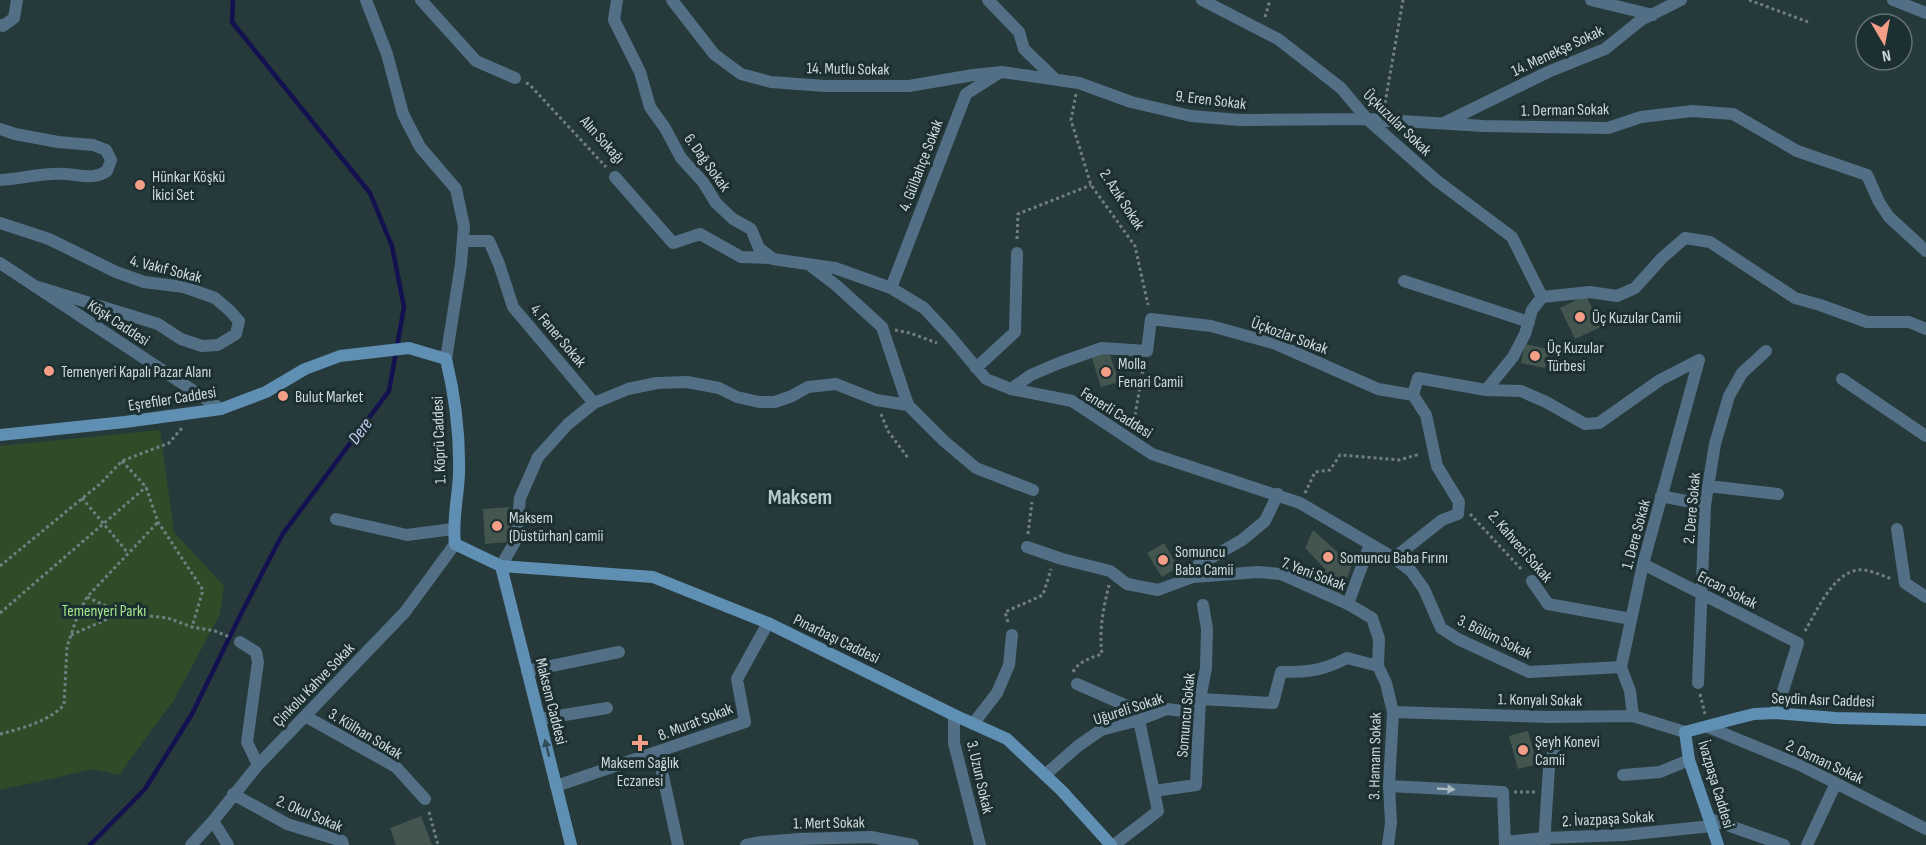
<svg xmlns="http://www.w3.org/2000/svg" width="1926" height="845" font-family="'Sofia Sans Condensed',sans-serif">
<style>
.green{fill:#304b27}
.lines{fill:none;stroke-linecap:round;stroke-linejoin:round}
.stream{stroke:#13114f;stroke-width:4.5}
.building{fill:#43554f}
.path{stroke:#707f81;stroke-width:3;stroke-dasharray:3 3;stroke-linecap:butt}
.pedestrian{stroke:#526f85;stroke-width:12}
.minor{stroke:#526f85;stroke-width:12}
.tertiary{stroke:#526f85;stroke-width:12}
.secondary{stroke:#5f8fb2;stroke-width:12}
.oneway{fill:#304c58}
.oneway2{fill:#aabac1}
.poi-dot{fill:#f49e88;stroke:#1c2f31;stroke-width:2}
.labels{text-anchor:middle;stroke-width:6;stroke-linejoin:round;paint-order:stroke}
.street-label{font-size:16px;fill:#cfdadb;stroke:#1c2f31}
.poi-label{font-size:16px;fill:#cfdadb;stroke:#1c2f31;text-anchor:start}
.park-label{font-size:16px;fill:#a3e68b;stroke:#1c2f31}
.water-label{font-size:18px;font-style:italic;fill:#c2cbf2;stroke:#1c2f31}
.district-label{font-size:22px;font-weight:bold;fill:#b3c9cc;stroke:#1c2f31}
</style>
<rect width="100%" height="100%" fill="#26393b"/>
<path class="green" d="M160,430l14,102 50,54 -4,28 -46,86 -55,75 -25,-6 -94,21v-344z"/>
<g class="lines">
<path class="stream" d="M90,845l55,-56 47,-75 49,-100 41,-79 107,-144 15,-84 -12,-61 -22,-53 -138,-171 1,-22"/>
</g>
<path class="building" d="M1586,295l15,32 -26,12 -15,-31z
M1525,344l24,5 -4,19 -24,-5z
M1108,349l11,33 -18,5 -10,-32z
M509,507l2,35 -26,2 -2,-35z
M1313,530l39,35 -12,30 -22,-12 8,-13 -21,-22z
M1164,543l14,24 -16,10 -15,-24z
M1528,731l9,33 -19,5 -9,-33z
M421,816l11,29h-36l-6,-17z"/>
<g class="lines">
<path class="path" d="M1749,0l62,23
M1265,17l5,-17
M526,83l3,1 77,83
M1076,94l-5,26 20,65 44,61 13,59
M1384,109l19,-109
M1017,239l1,-25 73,-29
M895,330l15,3 27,10
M881,414l7,17 20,27
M1133,427l11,-64
M122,461l24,26 12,35 45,68 -11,37
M1305,493l10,-21 15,-2 10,-15 59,5 21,-6
M82,498l46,55
M1470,514l53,57
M1028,534l4,-32
M0,566l101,-83 21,-22 47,-18 14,-16
M87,597l34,16
M0,613l146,-126
M1008,622l-3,-10 38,-17 8,-26
M1805,631c12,-20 30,-64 59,-61 9,1 19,6 28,9
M71,635l50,-22 47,5 24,9 23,4 15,6
M1073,672c6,-11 18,-14 29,-18 -3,-24 1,-45 7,-69
M1700,694l5,20
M0,734c23,-6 47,-12 64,-29l3,-58 11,-33 9,-17 71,-75
M1514,792h21
M429,812l9,33"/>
<path class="pedestrian" d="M1193,577l2,-10 47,-27 23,-19 13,-27"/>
<path class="minor" d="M366,0l21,54 16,60 17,33 36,42 8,37 -3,38 -15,95
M421,0l55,61 39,17
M617,0l-3,20 26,52 10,35 15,21 16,30 22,24 13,21 17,16 18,10 8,19 14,11 62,9 56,20 33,20 25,27 37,44 25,10 61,12 80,53 148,49 94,55 48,-38 16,-6 1,-12 -22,-36 -11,-51 -13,-20
M672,0l42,54 27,20 30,8 54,4h84l64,-11 29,-3 77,11 52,19 60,14 49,4 127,-1 117,7 124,2 33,-11 51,-6 41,3 64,37 70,24 12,27 10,15 37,34
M988,0l31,32 5,17 30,29
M1202,0l76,39 63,49 26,31 69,61 76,57 30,60
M1591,0l62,15
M0,25l3,1 11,-8 3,-18
M1444,123l104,-51 57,-23 36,-29 40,-20
M0,129l15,5 43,8 35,3 13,5 5,10 -4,11c-13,9 -25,4 -41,3 -22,-2 -44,5 -66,6
M615,177l58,66 27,-9 41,23 31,1
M0,223l49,16 67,33 28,10 40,5 31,11 14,12 10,11 -3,13 -18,11 -16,1 -21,-7 -23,-15 -120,-37
M463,241h26l10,23 14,43 81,96
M811,266l26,20 45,41 26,78 36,36 32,27 57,22
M1404,281l125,41
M891,288l75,-194 33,-21
M976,368l39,-36 2,-79
M1842,379l84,57
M1011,389l20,-14 28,-12 43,-15 45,3 4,-32 60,7 65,18 102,45 35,6
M1486,390l35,1 25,11 39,22 14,-1 61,-43 39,-20
M1413,395l5,-17 68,12 27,-33 12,-23 7,-24 10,-13 48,-5 27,4 18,-8 27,-30 23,-20 25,4 85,56 25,7 47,17h42l17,7
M1708,486l70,8
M1661,496l44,9
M336,519l71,16 46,-6
M1897,529l8,54 21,14
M1370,544l-22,60 24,14 7,21 -1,27 8,17 7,29 -4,74 2,37 -3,22
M1027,547l35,12 48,12 17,13 31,6 35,-13 65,-5 23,2 67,30
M1394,558l17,13 13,18 17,39 17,11 71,33 92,-5
M1643,564l155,79 -22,70
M501,566l15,-26 4,-42 18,-41 30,-33 26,-21 34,-14 29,-6 30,-1 32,6 18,9 22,5h16l17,-6 16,-9 28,-3 40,16 32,5
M1532,581l16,23 83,15
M240,642l16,10 2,10 -11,80 11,23
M527,671l92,-19
M1698,683l7,-178 10,-61 14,-48 13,-23 24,-22
M1077,684l48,21 -1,19
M1200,699l73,4 8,-31c28,0 41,-1 66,-14l31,8
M1393,712l157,5 83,-1 52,16
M954,715v28l26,102
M305,716l91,51 29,32
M1633,716l-3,-25 -9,-24 22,-103 56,-204
M540,719l67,-11
M973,724l24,-31 12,-28 3,-30
M1708,727l92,38 126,64
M658,753l20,92
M1045,775l33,-29 23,-16 38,-10 28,-11 32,4
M1623,775l37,-3 29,-12
M556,786l189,-64 -8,-43 31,-56
M1389,786l114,6 2,53
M1154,791l42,-6 4,-86 6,-31 1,-39 -4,-24
M233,794l54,30 55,17 1,4
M1710,819l74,26
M213,821l15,24
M1505,842l39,-4 80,-3 88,-9
M1544,844l5,-76 5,-18
M191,845l22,-24 45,-56 147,-153 50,-68
M746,845l15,-3 38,-3 72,-2 42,8
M1114,845l44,-34 -19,-91
M1807,845l29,-62"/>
<path class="tertiary" d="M1893,0l33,13
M0,263l221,146"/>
<path class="secondary" d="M0,435l125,-13 96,-13 45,-17 39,-23 35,-13 69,-8 37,11c9,37 14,76 13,115 -1,24 -7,47 -4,70l46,22 152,11 115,46 186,92 53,24 55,52 49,54
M501,566l70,279
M1718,845l-29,-85 -4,-28 49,-13 20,-5 22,-1 60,5 90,2"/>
</g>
<defs><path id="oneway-solid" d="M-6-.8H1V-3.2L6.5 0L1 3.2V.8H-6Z" transform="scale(1.5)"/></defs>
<use class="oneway" href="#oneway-solid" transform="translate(547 748) rotate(-104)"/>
<use class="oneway2" href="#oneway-solid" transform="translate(1446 789) rotate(3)"/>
<g class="poi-dot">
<circle cx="140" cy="185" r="6"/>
<circle cx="1580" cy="317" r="6"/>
<circle cx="1535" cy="356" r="6"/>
<circle cx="49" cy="371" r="6"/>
<circle cx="1106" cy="372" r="6"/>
<circle cx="283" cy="396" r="6"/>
<circle cx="497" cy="526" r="6"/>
<circle cx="1328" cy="557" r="6"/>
<circle cx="1163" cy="560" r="6"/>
<path d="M637 734h6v6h6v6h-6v6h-6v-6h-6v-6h6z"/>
<circle cx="1523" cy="750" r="6"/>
</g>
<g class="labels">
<g class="street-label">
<text transform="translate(1557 50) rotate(-25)" y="6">14. Menekşe Sokak</text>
<text transform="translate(848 68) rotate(1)" y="6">14. Mutlu Sokak</text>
<text transform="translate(1211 99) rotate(7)" y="6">9. Eren Sokak</text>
<text transform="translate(1565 109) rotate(-1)" y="6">1. Derman Sokak</text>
<text transform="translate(1398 122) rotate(44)" y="6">Üçkuzular Sokak</text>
<text transform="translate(603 139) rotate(48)" y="6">Alın Sokağı</text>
<text transform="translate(708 162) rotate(54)" y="6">6. Dağ Sokak</text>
<text transform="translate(920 165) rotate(-69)" y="6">4. Gülbahçe Sokak</text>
<text transform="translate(1123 199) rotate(57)" y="6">2. Azık Sokak</text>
<text transform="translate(166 268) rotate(14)" y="6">4. Vakıf Sokak</text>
<text transform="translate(119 322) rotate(33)" y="6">Köşk Caddesi</text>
<text transform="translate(559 335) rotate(50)" y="6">4. Fener Sokak</text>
<text transform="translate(1290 335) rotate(20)" y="6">Üçkozlar Sokak</text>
<text transform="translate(172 398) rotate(-9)" y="6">Eşrefiler Caddesi</text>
<text transform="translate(1117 412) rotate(32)" y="6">Fenerli Caddesi</text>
<text transform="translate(438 440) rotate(-92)" y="6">1. Köprü Caddesi</text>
<text transform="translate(1691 508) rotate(-85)" y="6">2. Dere Sokak</text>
<text transform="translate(1635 534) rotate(-75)" y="6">1. Dere Sokak</text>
<text transform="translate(1521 546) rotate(49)" y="6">2. Kahveci Sokak</text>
<text transform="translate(1314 573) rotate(21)" y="6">7. Yeni Sokak</text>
<text transform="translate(1728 589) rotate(27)" y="6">Ercan Sokak</text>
<text transform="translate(1495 636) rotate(26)" y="6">3. Bölüm Sokak</text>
<text transform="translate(837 638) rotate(26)" y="6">Pınarbaşı Caddesi</text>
<text transform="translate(313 684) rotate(-46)" y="6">Çinkolu Kahve Sokak</text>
<text transform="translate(1540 699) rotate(1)" y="6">1. Konyalı Sokak</text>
<text transform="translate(1823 699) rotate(2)" y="6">Seydin Asır Caddesi</text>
<text transform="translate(552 701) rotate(76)" y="6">Maksem Caddesi</text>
<text transform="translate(1128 708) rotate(-18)" y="6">Uğureli Sokak</text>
<text transform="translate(1185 715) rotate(-85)" y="6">Somuncu Sokak</text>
<text transform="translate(695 721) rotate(-21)" y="6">8. Murat Sokak</text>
<text transform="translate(366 733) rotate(31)" y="6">3. Külhan Sokak</text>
<text transform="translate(1374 756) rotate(-89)" y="6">3. Hamam Sokak</text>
<text transform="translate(1825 761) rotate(25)" y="6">2. Osman Sokak</text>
<text transform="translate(981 777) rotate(77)" y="6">3. Uzun Sokak</text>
<text transform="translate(1717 784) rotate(73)" y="6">İvazpaşa Caddesi</text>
<text transform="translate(310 813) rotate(23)" y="6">2. Okul Sokak</text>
<text transform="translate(1608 818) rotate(-3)" y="6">2. İvazpaşa Sokak</text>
<text transform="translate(829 822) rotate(-1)" y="6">1. Mert Sokak</text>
</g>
<g class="poi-label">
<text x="152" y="182">Hünkar Köşkü<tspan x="152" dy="18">İkici Set</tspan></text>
<text x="1592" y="323">Üç Kuzular Camii</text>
<text x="1547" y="353">Üç Kuzular<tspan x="1547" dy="18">Türbesi</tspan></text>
<text x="1118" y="369">Molla<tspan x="1118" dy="18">Fenari Camii</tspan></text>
<text x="61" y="377">Temenyeri Kapalı Pazar Alanı</text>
<text x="295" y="402">Bulut Market</text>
<text x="509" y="523">Maksem<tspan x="509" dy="18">(Düstürhan) camii</tspan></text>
<text x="1175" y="557">Somuncu<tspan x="1175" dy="18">Baba Camii</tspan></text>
<text x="1340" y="563">Somuncu Baba Fırını</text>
<text x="1535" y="747">Şeyh Konevi<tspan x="1535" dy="18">Camii</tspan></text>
<text x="640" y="768" text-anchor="middle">Maksem Sağlık<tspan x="640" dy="18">Eczanesi</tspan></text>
</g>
<g class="park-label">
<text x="104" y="616">Temenyeri Parkı</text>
</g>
<g class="water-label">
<text transform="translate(360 431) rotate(-53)" y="6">Dere</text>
</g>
<g class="district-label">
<text x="800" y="504">Maksem</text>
</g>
</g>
<g transform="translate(1884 42) rotate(170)"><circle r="28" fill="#1c2f31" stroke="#647375" stroke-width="1.5"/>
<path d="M0-4.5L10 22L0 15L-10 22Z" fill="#f49e88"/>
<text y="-9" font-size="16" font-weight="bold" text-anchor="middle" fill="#cfdadb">N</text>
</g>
</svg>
